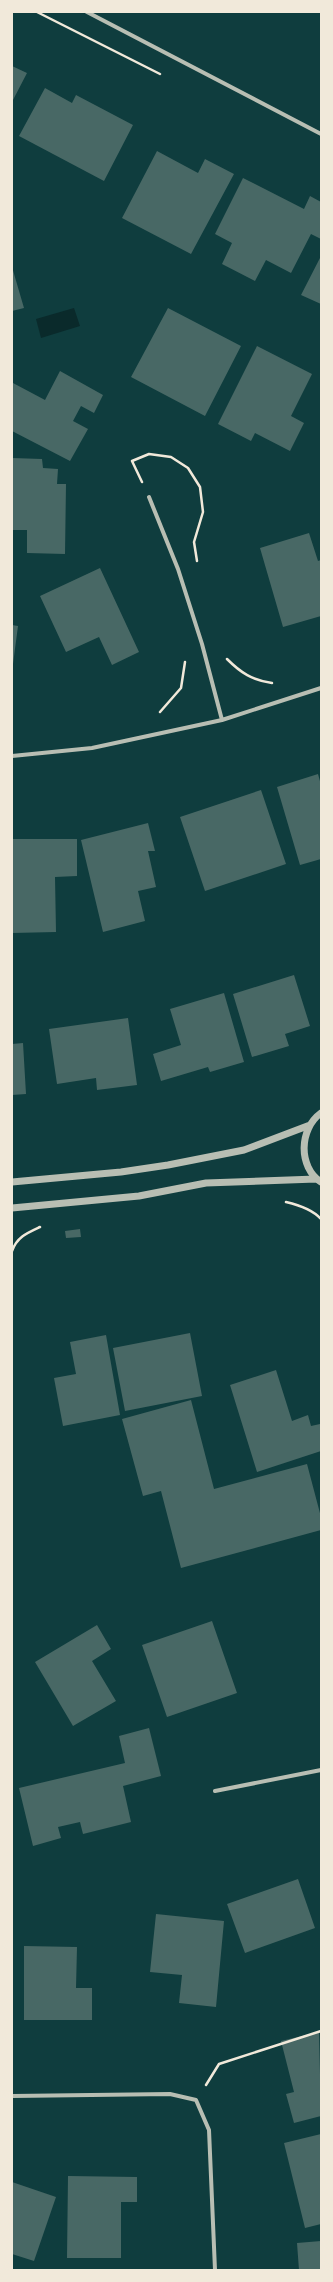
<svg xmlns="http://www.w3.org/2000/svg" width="333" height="2282" font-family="Manrope,sans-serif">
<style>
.water{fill:#0a2a2b}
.building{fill:#486865}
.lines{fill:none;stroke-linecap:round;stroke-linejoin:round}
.path{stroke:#f1e9da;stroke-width:2.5}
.minor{stroke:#b8beb3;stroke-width:4}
.tertiary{stroke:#b8beb3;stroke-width:7}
</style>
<rect width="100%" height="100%" fill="#0f3d3e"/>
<path class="water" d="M74,308l6,18 -39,12 -5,-19z"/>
<path class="building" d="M12,66l15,7 -14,27 -1,-1z
M45,88l27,15 4,-8 57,30 -29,56 -85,-45z
M157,151l41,22 7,-14 29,15 -43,80 -69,-36z
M243,178l61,31 6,-13 11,6v37l-10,-5 -20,39 -25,-13 -11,21 -33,-17 10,-21 -17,-9z
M321,256v48l-20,-9z
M12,267l12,41 -12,3z
M168,308l73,38 -36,70 -74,-39z
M257,346l55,28 -21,42 13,7 -14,28 -35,-18 -4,8 -33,-17z
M60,371l43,24 -9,18 -13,-7 -8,15 15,8 -18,32 -58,-30 1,-48 32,17z
M12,458l30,1 1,9 15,1 -1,15h9l-1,70 -38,-1v-23h-15z
M309,533l9,28 3,-1v56l-38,11 -23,-79z
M100,568l39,84 -27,13 -13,-28 -33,15 -26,-56z
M12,625l6,1 -5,38h-1z
M318,774l3,11v74l-21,6 -23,-78z
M261,790l25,74 -81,27 -25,-74z
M148,823l7,28h-7l8,36 -18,4 7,30 -42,11 -22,-92z
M12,839h65v37l-22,1 1,55 -44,1z
M294,975l16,51 -25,8 4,12 -37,11 -19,-63z
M224,993l20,69 -34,10 -2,-5 -47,14 -8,-27 28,-9 -11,-36z
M128,1018l9,67 -40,5 -1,-12 -39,6 -8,-55z
M23,1043l3,51 -14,1v-51z
M80,1229l1,8 -15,1 -1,-7z
M190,1333l12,63 -77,15 -12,-63z
M106,1335l14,80 -57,11 -9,-48 22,-4 -6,-32z
M276,1370l16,51 16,-6 3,11 9,-2 1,27 -64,21 -27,-87z
M191,1400l23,89 93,-25 14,53v13l-140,38 -20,-77 -18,5 -21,-77z
M212,1621l25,72 -70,24 -25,-72z
M97,1625l14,24 -19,12 24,40 -43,25 -38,-64z
M149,1728l12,48 -38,10 8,36 -48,12 -3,-12 -22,5 3,11 -28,8 -14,-58 106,-25 -6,-27z
M298,1879l17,49 -70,25 -18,-49z
M156,1914l68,7 -8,86 -37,-4 3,-28 -32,-3z
M24,1946l53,1 -1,41h16v32h-68z
M319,2032l2,84 -27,7 -8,-29 8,-2 -13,-51z
M321,2134v90l-16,4 -21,-85z
M68,2176l69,1v25h-16v56h-54z
M12,2182l44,15 -22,64 -22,-7z
M321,2241v29h-22l-2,-27z"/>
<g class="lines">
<path class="path" d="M37,12l123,62
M142,482l-10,-21 17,-7 22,3 17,11 12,19 3,25 -9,30 3,19
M227,659c14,14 25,21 45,24
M160,712l21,-24 4,-26
M286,1202c13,3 26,7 35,17
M12,1251c5,-14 15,-18 28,-24
M206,2085l13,-21 102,-33"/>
<path class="minor" d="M87,12l234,122
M149,497l29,72 24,75 20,76
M12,756l80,-8 130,-28 99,-32
M215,1791l106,-21
M12,2096l158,-2 26,6 13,30 6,140"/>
<path class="tertiary" d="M321,1113c-22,16 -23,54 0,69
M12,1182l109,-10 47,-7 76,-15 66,-25
M12,1208l127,-12 67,-13 110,-4"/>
</g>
<rect width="333" height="2282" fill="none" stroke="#f1e9da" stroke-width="26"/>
</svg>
